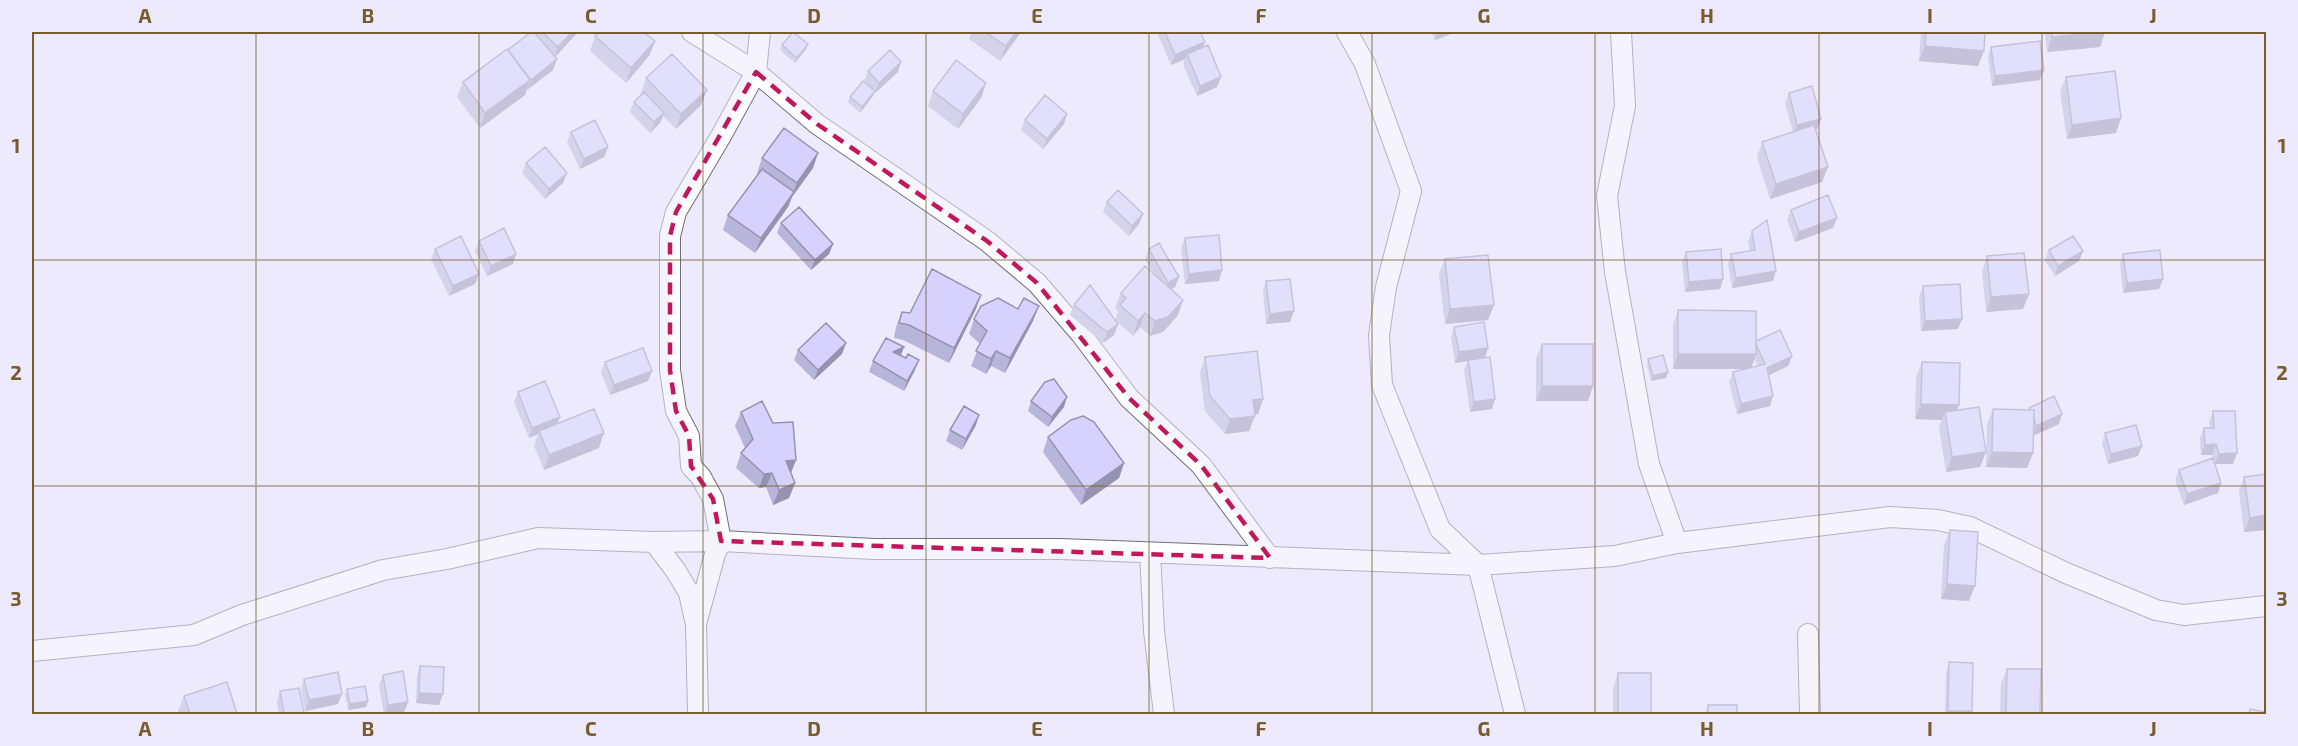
<svg xmlns="http://www.w3.org/2000/svg" width="2298" height="746" font-family="'Exo 2',sans-serif">
<style>
.lines{fill:none;stroke-linecap:round;stroke-linejoin:round}
.street-casing{stroke:#6f6e7d;stroke-width:22}
.street{stroke:#fff;stroke-width:20}
.wall{fill:#b8b5da;fill-rule:evenodd}
.shaded-wall{fill:#9693b1}
.building{fill:#d6d2fd;stroke:#9693b1;stroke-width:1.5}
.marked{fill:none;stroke:#c2185b;stroke-width:4.5;stroke-dasharray:12 8;stroke-linejoin:round}
.grid{fill:none;stroke:#775c2e;stroke-width:1.5;stroke-opacity:0.55}
.neatline{fill:none;stroke:#775c2e;stroke-width:2}
.grid-label{font-size:20px;text-anchor:middle;font-weight:bold;fill:#775c2e}
</style>
<rect width="100%" height="100%" fill="#eceafc"/>
<g class="lines">
<defs>
<path id="street" d="M692,32l64,40 61,52 170,117 50,42 44,51 48,64 72,67 69,93
M1347,32l18,32 46,127 -25,96 -7,48 3,50 58,144 38,36 37,149
M1621,32l4,74 -18,90 8,76 34,192 28,79
M654,542l22,29 13,22 6,27
M1150,553l4,78 10,83
M1808,634l2,80
M32,651l162,-16 48,-20 141,-45 64,-11 91,-21 116,4 67,-1 153,8h186l418,16 137,-9 62,-13 213,-26 48,3 32,7 96,46 90,37 28,5 82,-9
M698,714l-2,-90 19,-70 6,-13 -8,-42 -12,-22 -10,-11 -2,-30 -13,-25 -6,-41v-134l6,-24 45,-76 35,-64 4,-40"/>
</defs>
<use href="#street" class="street-casing"/>
<use href="#street" class="street"/>
</g>
<path class="wall" d="M528,32h50l-23,25 2,2 -4,11 -26,20v-1l-2,6 -45,33 -23,-31 6,-15 45,-32 21,-17z
M972,32h49l-21,29 -31,-22z
M1157,32h43l5,10 -2,5 14,40 -20,9 -14,-32 2,-5 -14,6z
M1432,32h24l-21,8z
M1921,32h64l-7,34 -59,-5z
M2045,32h60l-5,15 -53,5z
M595,36l60,5 -6,15 -23,27 -36,-32z
M782,45l24,4 -11,14 -15,-13z
M1991,47l49,33 -48,6 -4,-29z
M868,71l30,1 -23,21v-1l-2,4 -13,17 -12,-11 2,-5 18,-12 -4,-4z
M2066,77l50,56 -49,6 -7,-47z
M646,78l61,12 -6,15 -25,24 -13,-13 -3,7 -10,10 -20,-21 4,-10 8,-8 -1,-1z
M986,83l-5,15 -23,31 -30,-23 5,-15z
M1789,93l32,26 -4,10h-2l7,53 -52,17 -13,-42 5,-15 31,-10 -8,-29z
M1025,120l39,4 -21,25 -22,-19z
M571,132l33,25 -24,12 -13,-27z
M818,153l-5,15 -21,29 -4,10 -33,46 -32,-23 5,-15 30,-41 -1,-1 5,-15z
M526,163l37,20 -18,16 -23,-26z
M1107,202l32,22 -10,12 -26,-24z
M1791,210l46,8 -4,10 -38,14 -8,-22z
M781,223l52,21 -4,10 -18,16 -34,-37z
M1752,231l21,50 -41,7 -4,-24 3,-10 19,-3 -2,-10z
M1185,238l34,43 -34,3 -4,-36z
M479,241l34,23 -26,12 -12,-25z
M435,249l40,35 -26,12 -18,-37z
M1149,249l30,28 -4,10 -4,3 12,10 -5,15 -15,17 -13,4 -10,-9 -7,9 -18,-16 3,-9 -3,-3 6,-15 32,-20 -8,-14z
M2049,250l34,1 -4,10 -24,15 -10,-16z
M1686,252l37,27 -3,10 -35,3 -3,-30z
M2123,254l36,35 -36,4 -3,-29z
M1987,256l36,53 -37,3 -4,-41z
M1445,259l43,61 -43,4 -6,-50z
M1266,281l24,41 -24,2 -3,-33z
M1923,286l35,43 -37,2 -2,-35z
M1074,305l44,19 -4,11 -11,8 -33,-28z
M976,309l-27,54 -46,-23 -9,-2 2,-11 6,-15 8,1z
M1678,310l114,46 -4,10 -19,9 4,21 -3,10 -33,8 -8,-32 4,-10 10,-3h-70v-44zM1754,359l4,7 -7,1z
M974,319l59,2 -28,52 -14,-7 -5,8 -15,-8 9,-22 -11,-10z
M1454,327l31,31 7,51 -22,3 -6,-42 4,-9 -13,2 -4,-26z
M846,343l-4,11 -28,26 -20,-20 4,-10z
M1542,344l46,57h-52v-42z
M901,356l14,14 -11,21 -35,-19 4,-11z
M1205,357l58,42 -5,15h-3l-6,17 -24,3 -20,-23 -5,-39z
M1648,359l20,13 -2,6 -15,3 -4,-17z
M605,362l47,9 -4,10 -38,14 -9,-23z
M1922,362l35,49 23,56 -34,5 -7,-45 3,-7 -27,-1 1,-42z
M518,392l39,32 42,24 -55,22 -10,-24 4,-12 -9,4 -15,-36z
M1031,401l33,6 -16,20 -20,-16z
M2029,408l30,16 -26,12v17l-6,15 -41,-1 1,-43 6,-15 35,1z
M2213,411l24,42 -4,11h-18l-3,-9h-11l-1,-17 4,-10h6l-1,-6z
M741,412l32,11 23,37 -5,13 4,10 -6,15 -16,7 -7,-18 -7,1 -23,-20 5,-15 4,-5 -10,-22z
M976,425l-14,25 -16,-9 4,-11z
M2105,433l33,23 -30,8 -6,-21z
M1048,437l76,26 -5,15 -38,27 -38,-53z
M2179,470l39,23 -34,12 -9,-25z
M2266,474v56l-22,2 -5,-41 5,-14z
M1950,530l19,71 -28,-2 3,-54z
M1949,662l22,52h-26l1,-41z
M420,666l19,39 -23,-2 1,-27z
M2007,669l33,45h-40l1,-30z
M1618,673l33,41h-38v-26z
M383,675l25,27 -4,10 -20,2 -5,-29z
M304,679l34,25 -33,7 -4,-22z
M347,689l21,12 -2,6 -18,3 -3,-16z
M280,691l23,23h-24l-2,-12z
M184,696l53,18h-57l-2,-3z
M1708,705l29,9h-32z"/>
<path class="shaded-wall" d="M572,32h6l-23,25 3,-10z
M1016,32h5l-21,29 6,-15z
M1438,32h18l-21,8z
M2105,32l-5,15 -53,5 5,-15z
M655,41l-6,15 -23,27 5,-15z
M1205,42l-4,10 -14,2 -2,5 -14,6 4,-10z
M808,44l-2,5 -11,14 2,-5z
M1925,46l59,5 -6,15 -59,-5z
M557,59l-4,11 -26,20 4,-10z
M901,62l-3,10 -23,21 4,-10z
M2044,70l-4,10 -48,6 3,-10z
M1221,77l-4,10 -20,9 3,-10z
M530,80l-5,15 -45,33 5,-15z
M986,83l-5,15 -23,31 5,-15z
M707,90l-6,15 -25,24 5,-15z
M875,91l-2,5 -13,17 2,-6z
M664,113l-4,10 -10,10 4,-11z
M1067,114l-3,10 -21,25 4,-10z
M2121,118l-5,15 -49,6 5,-14z
M1821,119l-4,10 -23,6 3,-10z
M608,147l-4,10 -24,12 4,-10z
M818,153l-5,15 -21,29 -4,10 -33,46 6,-15 32,-45 4,-10z
M1828,167l-6,15 -52,17 6,-15z
M567,173l-4,10 -18,16 4,-10z
M1143,214l-4,10 -10,12 3,-10z
M1837,218l-4,10 -38,14 4,-10z
M833,244l-4,10 -18,16 4,-10z
M2083,251l-4,10 -24,15 3,-10z
M516,254l-3,10 -26,12 4,-10z
M1222,270l-3,11 -34,3 4,-10z
M1776,271l-3,10 -41,7 4,-10z
M479,274l-4,10 -26,12 4,-10z
M1179,277l-4,10 -11,6 4,-10z
M1723,279l-3,10 -35,3 4,-10z
M2163,279l-4,10 -36,4 4,-10z
M2029,294l-6,15 -37,3 5,-15z
M981,295l-5,14 -27,54 5,-15z
M1183,300l-5,15 -15,17 -13,4 5,-15z
M1494,305l-6,15 -43,4 5,-15z
M1039,306l-6,15 -28,52 5,-15z
M1294,311l-4,11 -24,2 4,-10z
M1145,313l-5,14 -7,9 5,-15z
M1962,319l-4,10 -37,2 4,-10z
M1118,324l-4,11 -11,8 4,-11z
M846,343l-4,11 -28,26 4,-10z
M904,347l-4,11 -7,-6z
M1488,348l-3,10 -30,5 4,-11z
M996,351l-5,15 -5,8 5,-15z
M1678,354h78l-5,15h-78z
M1792,356l-4,10 -25,12 4,-10z
M919,360l-4,10 -11,21 3,-10z
M652,371l-4,10 -38,14 4,-10z
M1668,372l-2,6 -15,3 2,-5z
M1542,386h51l-5,15h-52z
M1773,396l-3,10 -33,8 4,-10z
M1067,397l-3,10 -16,20 4,-10z
M1263,399l-5,15 -11,1 6,-15z
M1495,399l-3,10 -22,3 4,-10z
M1921,404l38,1 -5,15 -9,-8 -3,8 -27,-1z
M2062,414l-3,10 -26,12 3,-10z
M979,415l-3,10 -14,25 4,-11z
M1255,416l-6,15 -24,3 5,-15z
M560,417l-4,10 -17,4 -1,3 -9,4 3,-10z
M604,433l-5,15 -55,22 5,-15z
M2216,444l-4,11h-11l4,-10z
M2142,446l-4,10 -30,8 3,-10z
M1986,452l-6,15 -34,5 6,-15z
M1992,452l41,1 -6,15 -41,-1z
M2237,453l-4,11h-18l4,-10z
M796,460l-6,15 -4,-14z
M1124,463l-5,15 -38,27 5,-15z
M772,473l-6,14 -7,1 5,-14z
M795,483l-6,15 -16,7 6,-15z
M2221,483l-3,10 -34,12 3,-11z
M2266,515v15l-22,2 6,-14z
M1947,584l28,2 -6,15 -28,-2z
M419,693l24,1 -4,11 -23,-2z
M342,694l-4,10 -33,7 4,-11z
M368,701l-2,6 -18,3 2,-6z
M408,702l-4,10 -19,2 3,-9z
M1948,711h24l-1,3h-24z"/>
<path class="building" d="M531,32h3l23,27 -26,21 -23,-30z
M542,32h30l-14,15z
M599,32h44l12,9 -24,27 -36,-32z
M793,32l15,12 -11,14 -15,-13z
M985,32h31l-10,14z
M1165,32h35l5,10 -30,13z
M1926,32h59l-1,19 -59,-5z
M2052,32h53l-53,5z
M2040,41l4,29 -49,6 -4,-29z
M1208,45l13,32 -21,9 -13,-32z
M507,49l23,31 -45,33 -22,-31z
M890,50l11,12 -22,21 -11,-12z
M672,54l35,36 -26,24 -35,-36z
M956,60l30,23 -23,31 -30,-23z
M2115,71l6,47 -49,7 -6,-48z
M863,81l12,10 -13,16 -12,-10z
M1812,86l9,33 -24,6 -8,-32z
M644,92l20,21 -10,9 -20,-20z
M1045,95l22,19 -20,25 -22,-19z
M595,120l13,27 -24,12 -13,-27z
M1814,125l14,42 -52,17 -14,-42z
M784,128l34,25 -21,30 -35,-25z
M545,147l22,26 -18,16 -23,-26z
M762,169l32,23 -33,46 -33,-23z
M1118,190l25,24 -11,12 -25,-24z
M1828,195l9,23 -38,14 -8,-22z
M799,207l34,37 -18,16 -34,-37z
M1767,220l9,51 -40,7 -5,-24 24,-4 -3,-19z
M504,228l12,26 -25,12 -12,-25z
M1219,235l3,35 -33,4 -4,-36z
M461,236l18,38 -26,12 -18,-37z
M2073,236l10,15 -25,15 -9,-16z
M1159,243l20,34 -11,6 -19,-34z
M1721,249l2,30 -34,3 -3,-30z
M2160,250l3,29 -36,4 -4,-29z
M2024,253l5,41 -38,3 -4,-41z
M1488,255l6,50 -44,4 -5,-50z
M1145,266l38,34 -15,17 -13,4 -10,-8 -7,8 -18,-16 6,-7 -5,-5z
M932,269l49,26 -27,53 -45,-23 -10,-2 3,-11 8,1z
M1290,279l4,32 -24,3 -4,-33z
M1960,284l2,35 -37,2 -2,-35z
M1090,285l28,39 -11,8 -33,-27z
M998,298l20,11 6,-11 15,8 -29,52 -14,-7 -5,8 -15,-8 11,-20 -13,-12 7,-13z
M1678,310l78,1v43h-78z
M1484,322l4,26 -29,4 -5,-25z
M826,323l20,20 -28,27 -20,-20z
M1780,330l12,26 -25,12 6,28 -32,8 -8,-32 32,-8 -9,-20v-3z
M886,338l18,9 -11,5 13,6 2,-4 11,6 -12,21 -34,-20z
M1542,344h51v42h-51z
M643,348l9,23 -38,14 -9,-23z
M1257,351l6,48 -10,1 2,16 -25,3 -20,-23 -5,-39z
M1663,355l5,17 -15,4 -5,-17z
M1490,357l5,42 -21,3 -6,-42z
M1922,362l38,1 -1,42 -38,-1z
M1054,379l13,18 -15,20 -21,-16 14,-19z
M545,381l15,36 -28,11 -14,-36z
M2054,396l8,18 -26,12 -2,-7v-9h-4l-1,-2z
M762,401l11,22 20,-1 3,38 -10,1 9,22 -16,7 -7,-17 -8,1 -23,-21 12,-14 -12,-27z
M964,406l15,9 -13,24 -16,-9z
M1979,407l7,45 -34,5 -7,-45z
M594,409l10,24 -55,22 -10,-24z
M1993,409l41,1 -1,43 -41,-1z
M2213,411h22l2,42 -18,1 -3,-10 -11,1 -1,-17h10z
M1083,416l11,6 30,41 -38,27 -38,-53 23,-17z
M2136,425l6,21 -31,8 -6,-21z
M2213,458l8,25 -34,11 -8,-24z
M2266,474v41l-16,3 -6,-41z
M1950,530l28,2 -3,54 -28,-2z
M1949,662l24,1 -1,48h-24z
M420,666l24,1 -1,27 -24,-1z
M2007,669h34l-1,45h-34z
M403,671l5,31 -20,3 -5,-30z
M338,672l4,22 -33,6 -5,-21z
M1618,673h33v41h-33z
M227,682l10,32h-47l-6,-18z
M365,686l3,15 -18,3 -3,-15z
M299,688l5,25 -9,1h-11l-4,-23z
M1708,705h29v9h-29z
M2250,709l16,3v2h-17z"/>
<path d="M0 0H2298V746H0ZM756,72l61,52 170,117 50,42 92,115 72,67 69,93 -549,-17 -8,-42 -22,-33 -2,-30 -13,-25 -6,-41v-134l6,-24z" fill="#eceafc" fill-opacity=".55" fill-rule="evenodd"/>
<path class="marked" d="M756,72l61,52 170,117 50,42 92,115 72,67 69,93 -549,-17 -8,-42 -22,-33 -2,-30 -13,-25 -6,-41v-134l6,-24z"/>
<path class="grid" d="M256,32v682M479,32v682M703,32v682M926,32v682M1149,32v682M1372,32v682M1595,32v682M1819,32v682M2042,32v682M32,260h2234M32,486h2234"/>
<rect width="2298" height="746" fill="none" stroke="#eceafc" stroke-width="66"/>
<rect x="33" y="33" width="2232" height="680" class="neatline"/>
<g class="grid-label">
<text x="145" y="23">A</text>
<text x="368" y="23">B</text>
<text x="591" y="23">C</text>
<text x="814" y="23">D</text>
<text x="1037" y="23">E</text>
<text x="1261" y="23">F</text>
<text x="1484" y="23">G</text>
<text x="1707" y="23">H</text>
<text x="1930" y="23">I</text>
<text x="2153" y="23">J</text>
<text x="16" y="153">1</text>
<text x="2282" y="153">1</text>
<text x="16" y="380">2</text>
<text x="2282" y="380">2</text>
<text x="16" y="606">3</text>
<text x="2282" y="606">3</text>
<text x="145" y="736">A</text>
<text x="368" y="736">B</text>
<text x="591" y="736">C</text>
<text x="814" y="736">D</text>
<text x="1037" y="736">E</text>
<text x="1261" y="736">F</text>
<text x="1484" y="736">G</text>
<text x="1707" y="736">H</text>
<text x="1930" y="736">I</text>
<text x="2153" y="736">J</text>
</g>
</svg>
